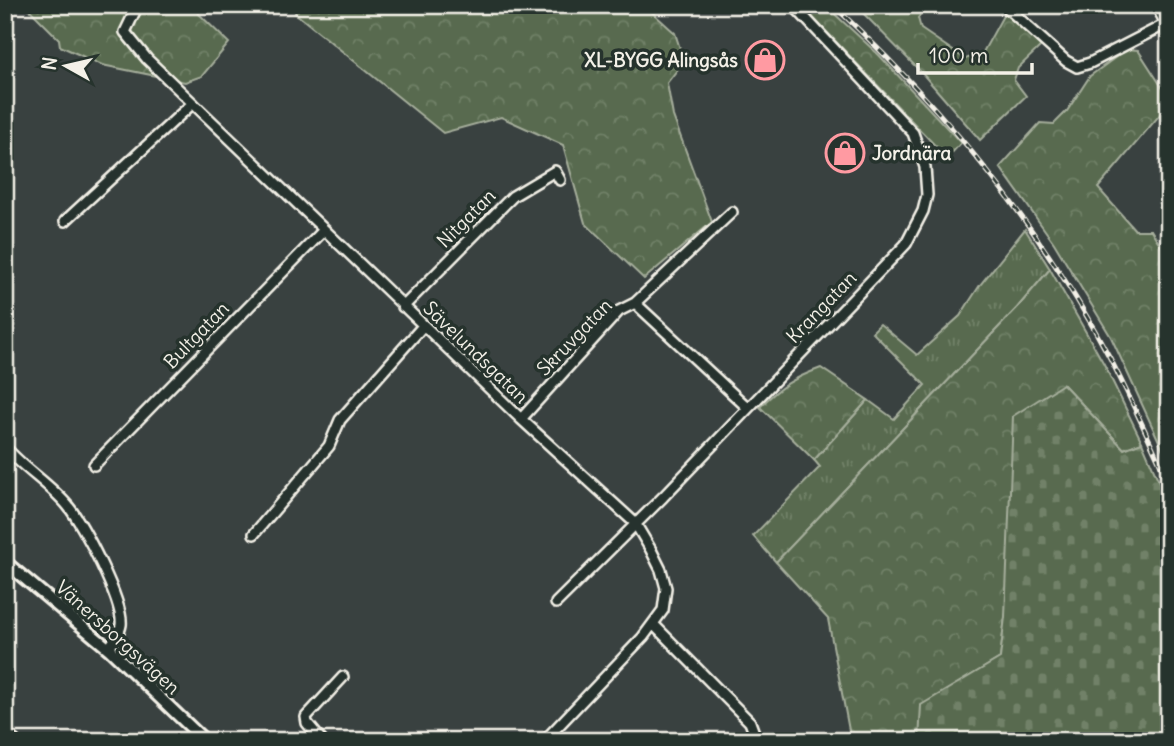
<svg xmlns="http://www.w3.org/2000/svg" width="1174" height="746" font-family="Delius,sans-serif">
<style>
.grass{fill:url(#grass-tufts);stroke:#a6ae9c;stroke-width:2}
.forest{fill:url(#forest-crowns);stroke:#a6ae9c;stroke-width:2}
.cemetery{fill:url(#cemetery-stones);stroke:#a6ae9c;stroke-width:2}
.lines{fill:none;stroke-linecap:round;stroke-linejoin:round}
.minor-casing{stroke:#f4f1e8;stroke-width:14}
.major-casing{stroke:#f4f1e8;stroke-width:16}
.minor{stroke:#26332d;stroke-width:9}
.major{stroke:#26332d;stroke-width:10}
.rail-casing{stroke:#f4f1e8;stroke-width:5}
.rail{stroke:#26332d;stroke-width:2.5;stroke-dasharray:8;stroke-linecap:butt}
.labels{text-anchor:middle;stroke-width:7;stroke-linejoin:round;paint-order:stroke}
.poi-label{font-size:19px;font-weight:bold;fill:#f4f1e8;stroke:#26332d;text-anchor:end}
.street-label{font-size:19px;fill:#f4f1e8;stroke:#26332d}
</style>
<defs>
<pattern id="grass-tufts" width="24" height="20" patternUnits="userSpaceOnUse" patternTransform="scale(1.75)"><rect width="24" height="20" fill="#586b4f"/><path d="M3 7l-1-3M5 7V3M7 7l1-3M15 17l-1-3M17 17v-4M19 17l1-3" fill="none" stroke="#718168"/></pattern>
<pattern id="forest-crowns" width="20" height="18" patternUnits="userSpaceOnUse" patternTransform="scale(1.75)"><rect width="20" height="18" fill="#586b4f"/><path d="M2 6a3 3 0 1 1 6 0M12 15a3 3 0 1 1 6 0" fill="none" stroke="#718168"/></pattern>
<pattern id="cemetery-stones" width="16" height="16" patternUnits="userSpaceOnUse" patternTransform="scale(1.75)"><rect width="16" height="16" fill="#586b4f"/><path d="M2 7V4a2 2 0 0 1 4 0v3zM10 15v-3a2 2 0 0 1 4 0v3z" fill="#718168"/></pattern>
</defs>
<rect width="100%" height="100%" fill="#394140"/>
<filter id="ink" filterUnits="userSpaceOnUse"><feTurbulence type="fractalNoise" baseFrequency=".0143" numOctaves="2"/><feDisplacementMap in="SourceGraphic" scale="14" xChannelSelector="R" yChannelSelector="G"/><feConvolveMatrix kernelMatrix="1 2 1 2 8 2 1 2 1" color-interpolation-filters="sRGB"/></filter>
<g filter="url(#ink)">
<path class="grass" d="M1025,229l25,40 -33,39 -241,254 -23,-26 67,-69 -6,-7 54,-60 26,19 31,-34 -53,-53 8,-8 37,31 43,-39 20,-31z"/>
<path class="forest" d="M25,5h75l37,10 10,-10h52l-3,6 33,32 -27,33 -17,6 -83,-17 -42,-19 -1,-7z
M301,5h343l31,28 9,28 -17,22 6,33 39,106 -68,57 -59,-56 -22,-78 -62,-28 -58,16 -148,-120z
M801,5h24l54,50 82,88 -14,15z
M855,5h74l-11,13 3,11 44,30 17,-5 23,-42 36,34 -23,22 -4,12 12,16 -46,44 -59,-68z
M1127,49l11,1 31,48v6l-71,84 37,42h16l18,29v204l-58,-126 -57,-94 -54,-76 40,-44 14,1 13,-13 23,-35z
M1050,269l54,95 38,78 -18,7 -61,-65 -58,233 -5,41 -78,47 -3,36h-68l-23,-122 -52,-57 241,-254z
M821,368l47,32 -54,60 -54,-53c20,-21 34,-29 61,-39z"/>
<path class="cemetery" d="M1063,384l61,65 18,-7 27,63v236h-250l2,-36 79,-47 5,-41 8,-201z"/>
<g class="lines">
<defs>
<path id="minor" d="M138,5l-13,27 22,27 374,360 114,104 16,27 10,20 5,18 -3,22 -20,27 -99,104
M1004,5l62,56 11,6 13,-4 76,-39
M1156,5l13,24
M65,221l128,-118
M635,303l97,-91
M403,307l110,-111 42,-25 5,9
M521,419l98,-108 16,-8 113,105
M5,447c19,22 45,37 63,59 15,18 56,97 53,119 -1,8 -8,16 -12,24
M94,465l230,-235
M254,534l75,-88 11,-26 83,-94
M556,603l107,-106 243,-253 17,-33 4,-16 -2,-28 -12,-34 -120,-128
M653,624l97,98 7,19
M5,732l10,9
M322,741l-15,-18 -1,-6 37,-40"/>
<path id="major" d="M5,562l104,87 96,92"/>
</defs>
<use href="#minor" class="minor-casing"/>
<use href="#major" class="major-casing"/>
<use href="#minor" class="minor"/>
<use href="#major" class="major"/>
<defs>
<path id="rail" d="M833,5c111,103 206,219 277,353 21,41 40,83 59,125"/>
</defs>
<use href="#rail" class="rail-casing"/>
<use href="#rail" class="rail"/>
</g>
</g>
<defs>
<symbol id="shop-ring" viewBox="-11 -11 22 22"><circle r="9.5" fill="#26332d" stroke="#ff9aa2" stroke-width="1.5"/><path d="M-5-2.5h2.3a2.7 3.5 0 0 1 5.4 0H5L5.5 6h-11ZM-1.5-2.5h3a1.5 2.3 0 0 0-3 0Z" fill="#ff9aa2"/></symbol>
</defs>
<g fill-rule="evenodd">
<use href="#shop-ring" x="743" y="38" width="44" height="44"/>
<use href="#shop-ring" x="823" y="131" width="44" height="44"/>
</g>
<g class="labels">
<g class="poi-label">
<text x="738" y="67">XL-BYGG Alingsås</text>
<text x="872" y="160" text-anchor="start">Jordnära</text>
</g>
<g class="street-label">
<text transform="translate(466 218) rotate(-45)" y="7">Nitgatan</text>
<text transform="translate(821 307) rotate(-46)" y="7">Krangatan</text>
<text transform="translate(196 335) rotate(-46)" y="7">Bultgatan</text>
<text transform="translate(574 337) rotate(-46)" y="7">Skruvgatan</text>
<text transform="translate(476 352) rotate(44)" y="7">Sävelundsgatan</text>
<text transform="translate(118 637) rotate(42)" y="7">Vänersborgsvägen</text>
</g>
</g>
<rect width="1174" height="746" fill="none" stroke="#26332d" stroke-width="28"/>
<rect x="14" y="14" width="1146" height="718" fill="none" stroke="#f4f1e8" stroke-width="2.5" filter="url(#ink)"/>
<g transform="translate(66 66) rotate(278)" stroke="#26332d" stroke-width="5" paint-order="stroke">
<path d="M0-5L12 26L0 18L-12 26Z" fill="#f4f1e8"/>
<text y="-10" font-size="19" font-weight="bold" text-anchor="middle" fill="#f4f1e8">N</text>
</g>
<path d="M918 63v10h114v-10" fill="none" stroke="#f4f1e8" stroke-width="3.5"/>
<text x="929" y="63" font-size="21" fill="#f4f1e8" stroke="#26332d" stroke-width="5" paint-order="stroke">100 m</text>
</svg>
